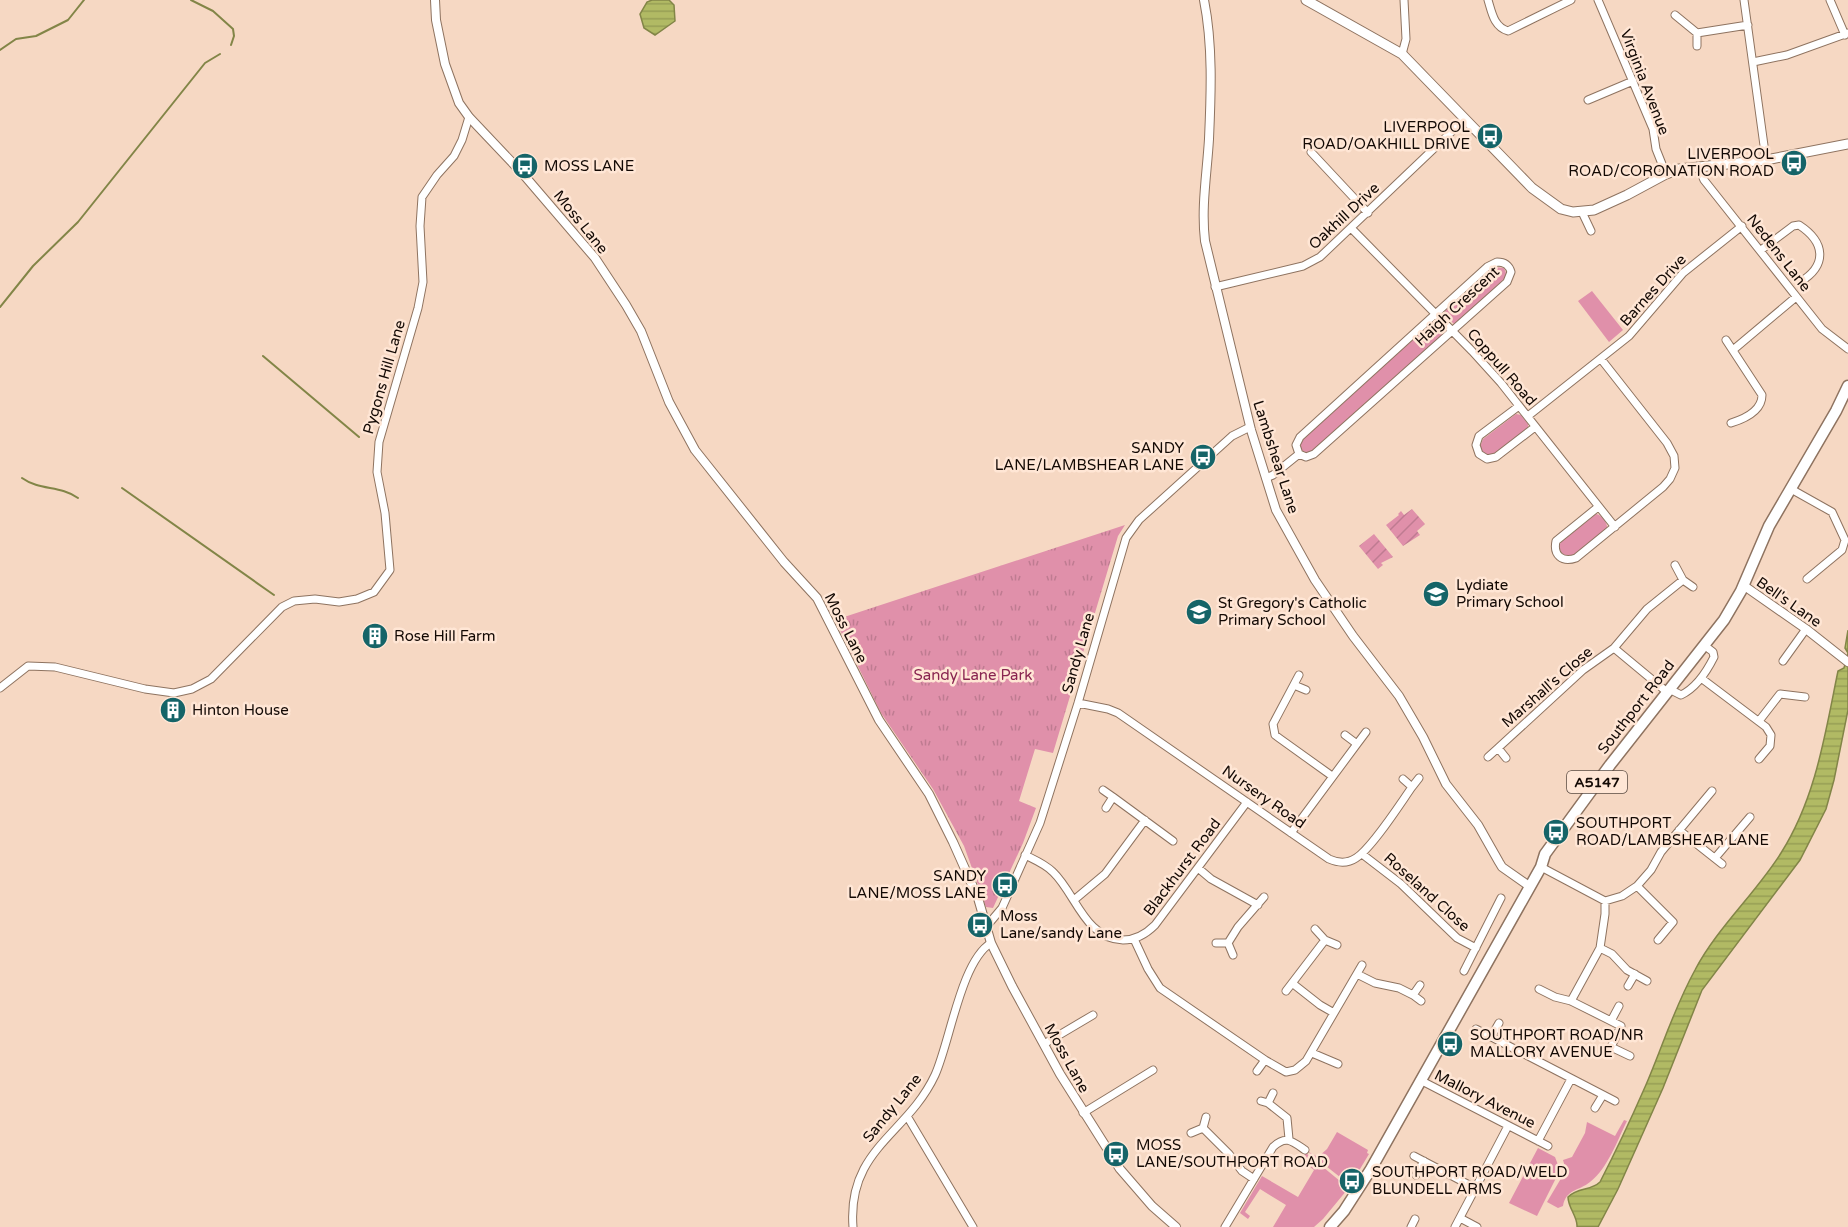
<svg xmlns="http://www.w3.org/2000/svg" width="1848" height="1227" font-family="'Varela Round',sans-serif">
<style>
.grass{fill:#e090aa}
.park{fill:url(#park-tufts)}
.garden{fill:url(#garden-furrows)}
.water{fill:url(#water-rules);stroke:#828547;stroke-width:1.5}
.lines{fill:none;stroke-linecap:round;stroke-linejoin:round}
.stream{stroke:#828547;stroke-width:2}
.minor-casing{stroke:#8e7360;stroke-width:9}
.tertiary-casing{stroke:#8e7360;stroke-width:10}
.secondary-casing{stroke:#8e7360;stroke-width:11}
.primary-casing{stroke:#8e7360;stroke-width:13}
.minor{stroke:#fff;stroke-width:7}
.tertiary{stroke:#fff;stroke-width:8}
.secondary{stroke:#fff;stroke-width:9}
.primary{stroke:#fff;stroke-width:10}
.labels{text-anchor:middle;stroke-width:5;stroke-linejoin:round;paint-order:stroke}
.shield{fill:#ffe6d5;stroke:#5a4b43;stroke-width:1.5}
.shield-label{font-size:14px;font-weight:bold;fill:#130904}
.street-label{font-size:15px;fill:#130904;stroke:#ffe6d5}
.poi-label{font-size:15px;fill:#130904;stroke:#ffe6d5;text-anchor:start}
.park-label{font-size:15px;fill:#892450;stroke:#ffe6d5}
</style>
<defs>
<pattern id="park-tufts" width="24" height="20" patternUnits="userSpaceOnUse" patternTransform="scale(1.5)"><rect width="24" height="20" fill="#e090aa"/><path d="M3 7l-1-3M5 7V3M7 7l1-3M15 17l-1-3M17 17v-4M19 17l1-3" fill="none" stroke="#bf7b91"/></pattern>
<pattern id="garden-furrows" width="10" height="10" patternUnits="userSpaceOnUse" patternTransform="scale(1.5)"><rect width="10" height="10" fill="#e090aa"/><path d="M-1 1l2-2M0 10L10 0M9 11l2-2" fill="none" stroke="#bf7b91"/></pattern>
<pattern id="water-rules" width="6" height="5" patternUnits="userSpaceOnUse" patternTransform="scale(1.5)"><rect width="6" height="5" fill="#b1ba64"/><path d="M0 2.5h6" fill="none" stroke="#979f55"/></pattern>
</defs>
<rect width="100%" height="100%" fill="#f6d8c3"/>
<path class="grass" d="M1495,267l9,1 2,5 -1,5 -50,47 -12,-12z
M1592,291l31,39 -14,12 -31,-41z
M1433,321l12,13 -124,111 -13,8 -7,-3 -1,-8 8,-9z
M1516,414l5,1 7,9v5l-35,26c-6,1 -11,-1 -13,-8l3,-8z
M1596,514c6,1 12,9 11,15 -11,9 -42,43 -48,17l2,-4z
M1624,1120l3,1c-10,20 -19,47 -37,61 -11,9 -24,7 -27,24l-5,2 -11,-6 19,-32 -3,-10 9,-3 13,-24 2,-11 28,14z
M1337,1132l31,18 -1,3 2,1 -15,25 -2,-1 -2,7 -43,-34 11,6 9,-8z
M1538,1148l17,9 5,13 -23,46 -28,-13z
M1306,1153l40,33 -1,2 2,2 -24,29 -9,8h-41l13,-22 -26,-16 -15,23 5,4 -2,3 -8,-6 22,-37 36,21 16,-27 -5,-4 -5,-11z"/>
<path class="park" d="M1125,525l-7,11 -65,217 -18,-4 -16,52 17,7 -13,35 -30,65 -7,-1 -22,-61 -31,-57 -52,-76 -46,-93z"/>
<path class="garden" d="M1412,509l13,15 -8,7 3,4 -17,11 -17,-21 13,-10 -1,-1 3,-3 3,4z
M1374,534l19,23 -12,6 2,2 -5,4 -19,-23z"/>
<path class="water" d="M652,0h17l5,5 1,16 -20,14 -11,-7 -4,-14 7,-12z
M1848,630v80l-14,70 -8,29 -26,51 -98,130 -39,98 -45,101 -20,38h-21c1,-10 -9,-19 -9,-30 10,-10 23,-6 32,-15 16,-31 31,-63 45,-95 17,-39 29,-79 50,-117 22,-42 61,-77 86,-117 35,-55 44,-119 57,-182l6,-3 4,-15 -3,-5z"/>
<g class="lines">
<path class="stream" d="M191,0l22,11 20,18 1,7 -3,9
M0,50l16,-11 20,-3 32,-16 16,-20
M0,307l33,-41 45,-44 127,-159 15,-9
M263,356l96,81
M22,478c18,13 38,7 56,20
M122,488l152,107"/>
<defs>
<path id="minor" d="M1488,0c4,13 6,27 20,31l63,-31
M1598,0l55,129 3,20 10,25
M1744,0l22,160
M1830,0l15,35
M1675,15l22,18 51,-8
M1697,33v13
M1402,54l4,-15 -2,-39
M1753,62l34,-7 61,-22
M1588,100l45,-19
M1311,152l57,61
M1698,166l6,14 118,149 26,20
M1582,212l9,19
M1351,228l121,123 29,32 114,144
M1761,250l32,-24 6,-1c26,17 29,40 1,57
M1497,262c8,0 12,3 14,10l-4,10 -193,172 -8,3 -7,-3 -3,-9 4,-8 187,-170z
M1215,287l88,-21 17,-9 145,-138
M1726,340l36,55c0,16 -18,24 -31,28
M1733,350l63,-53
M1519,406l-40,30 -3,9 3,9 8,5 9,-2 39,-30
M1528,416l101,-80 54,-63 59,-47
M1266,478l7,-3 26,-21
M1791,489l41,23 13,28 -3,10 -35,29
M1598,507l-42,34c-3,14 6,22 20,17l87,-71 7,-8 5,-11 -1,-12 -7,-13 -66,-84
M1675,565l8,15 10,7
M1614,648l53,44
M1783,661l23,-32
M1299,675l-26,49 2,11 4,3 53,38
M1701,678l65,49 5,8 -1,11 -11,13
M1294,685l12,5
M0,688l28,-22 27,1 90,22 29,4 18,-4 19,-10 71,-72 12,-6 21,-2 24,3 18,-3 17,-7 16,-22 -5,-57 -8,-41 2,-30 39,-134 5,-26 -3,-56 2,-29 15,-22 17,-19 8,-16 7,-23
M1669,689l12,6c15,-7 26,-24 33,-38l-1,-5 -9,-7
M1078,703l30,6 10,4 211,146c9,4 18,5 27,-1 16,-10 44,-54 56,-71
M1759,721l21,-27 25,3
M1345,735l12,9 9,-12
M1498,748l85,-78 31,-22 33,-39 36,-29
M1488,757l10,-9 8,10
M1403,779l9,8 7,-9
M1103,790l10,7 -7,11
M1113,797l60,44
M1679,830l43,34
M1291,833l66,-89
M1362,854l39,30 56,54 19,10
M1025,855c10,5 20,9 28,17 23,22 32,67 70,68 13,0 23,-6 32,-15l92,-123
M1715,858l35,-41
M1541,867l64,34 17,-5 15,-10 14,-16 10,-18 51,-61
M1198,868l13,11 47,26
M1637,886l36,36 -15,18
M1074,900l31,-26 40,-54
M986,927l16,-19 38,-85 38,-120 48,-165 13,-18 93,-84 18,-9
M1315,929l10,11 12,5
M1134,939l14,30 12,19 105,72
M1216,943h12l5,12
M1228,943l10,-16 26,-30
M1600,948l12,6 15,16 20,11
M1464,971l37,-73
M1357,974l18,9 24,5 14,7
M1292,983l28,22 14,8
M1420,985l-7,10 8,6
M1628,986l7,-12
M1539,989l16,8 16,4 50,25 -10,21 19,9
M1286,991l39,-51
M1571,1001l29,-53 5,-34v-13
M1611,1021l8,-15
M1476,1029l139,72
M1491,1037l8,-14
M1044,1044l49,-29
M1312,1053l26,11
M1257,1071l8,-11 21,12 9,-2 11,-9 56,-96
M1420,1080l128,66
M1261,1101l7,2 5,-10
M1268,1103l19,15 2,21
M1595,1108l8,-13
M1083,1113l70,-43
M907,1116l66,111
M1203,1128l26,26 13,17 12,8
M1191,1133l12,-5 3,-11
M1538,1141l33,-62
M1414,1156l61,32
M1416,1175l8,-14
M1460,1218l17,9
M853,1227c-6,-78 54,-92 82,-152 15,-33 26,-114 56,-132
M1225,1227l48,-80c13,-12 19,-6 32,3
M1411,1227l4,-8
M1455,1227l53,-101"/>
<path id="tertiary" d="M435,0l1,20 9,44 14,39 10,14 54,57 72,84 31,47 15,26 28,71 26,48 89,112 33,36 62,122 50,74 24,48 25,56 13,45 21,43 48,88 60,95 32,37 24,21
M1204,0c9,45 7,94 5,139 -2,34 -8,68 -4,102l46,189 25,80 39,70 38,56 46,60 24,41 23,47 32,41 21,37 3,5 27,19
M1743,585l63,44 42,33"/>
<path id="secondary" d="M1306,0l96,54 130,134 29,21 12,3 21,-2 33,-15 39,-21 13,-5 87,-9 82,-16"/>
<path id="primary" d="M1330,1227l14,-16 27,-42 170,-302 4,-13 65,-89 114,-145 17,-29 28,-65 67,-115 12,-25"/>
</defs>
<use href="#minor" class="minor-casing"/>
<use href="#tertiary" class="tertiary-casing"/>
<use href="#secondary" class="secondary-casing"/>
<use href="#primary" class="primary-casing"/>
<use href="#minor" class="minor"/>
<use href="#tertiary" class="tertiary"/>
<use href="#secondary" class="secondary"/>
<use href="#primary" class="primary"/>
</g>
<defs>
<symbol id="bus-disc" viewBox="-11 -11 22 22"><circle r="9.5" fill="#156468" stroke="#ffe6d5"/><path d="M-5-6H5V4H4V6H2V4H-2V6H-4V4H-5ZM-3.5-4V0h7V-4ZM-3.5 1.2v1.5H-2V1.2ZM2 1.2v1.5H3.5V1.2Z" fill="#fff"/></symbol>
<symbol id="school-disc" viewBox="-11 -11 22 22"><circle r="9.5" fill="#156468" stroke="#ffe6d5"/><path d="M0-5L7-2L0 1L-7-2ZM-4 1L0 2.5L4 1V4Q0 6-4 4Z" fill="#fff"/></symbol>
<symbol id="building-disc" viewBox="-11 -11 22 22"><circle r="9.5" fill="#156468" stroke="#ffe6d5"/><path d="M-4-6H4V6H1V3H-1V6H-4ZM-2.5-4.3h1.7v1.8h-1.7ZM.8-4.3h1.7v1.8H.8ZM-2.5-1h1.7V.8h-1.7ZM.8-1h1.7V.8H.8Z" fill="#fff"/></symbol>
</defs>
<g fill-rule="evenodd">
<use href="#bus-disc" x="1475" y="121" width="30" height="30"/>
<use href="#bus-disc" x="1779" y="148" width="30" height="30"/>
<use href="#bus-disc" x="510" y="151" width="30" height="30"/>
<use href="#bus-disc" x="1188" y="442" width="30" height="30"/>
<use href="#school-disc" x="1421" y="579" width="30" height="30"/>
<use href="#school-disc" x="1184" y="597" width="30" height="30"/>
<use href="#building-disc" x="360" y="621" width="30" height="30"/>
<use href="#building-disc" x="158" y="695" width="30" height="30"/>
<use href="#bus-disc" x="1541" y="817" width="30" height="30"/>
<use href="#bus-disc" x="990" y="870" width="30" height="30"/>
<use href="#bus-disc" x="965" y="910" width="30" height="30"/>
<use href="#bus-disc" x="1435" y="1029" width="30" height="30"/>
<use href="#bus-disc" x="1101" y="1139" width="30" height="30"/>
<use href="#bus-disc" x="1337" y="1166" width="30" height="30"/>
</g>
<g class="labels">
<rect class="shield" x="1567" y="771" width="60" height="22" rx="4.5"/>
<g class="shield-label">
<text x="1597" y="787">A5147</text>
</g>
<g class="street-label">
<text transform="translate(1645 82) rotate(69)" y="5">Virginia Avenue</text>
<text transform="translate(1344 216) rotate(-43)" y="5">Oakhill Drive</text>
<text transform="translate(581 222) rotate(51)" y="5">Moss Lane</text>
<text transform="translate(1779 253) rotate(52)" y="5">Nedens Lane</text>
<text transform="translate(1653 290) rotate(-48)" y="5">Barnes Drive</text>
<text transform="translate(1457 306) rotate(-43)" y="5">Haigh Crescent</text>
<text transform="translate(1502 367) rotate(49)" y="5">Coppull Road</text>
<text transform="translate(384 377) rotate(-74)" y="5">Pygons Hill Lane</text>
<text transform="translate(1276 457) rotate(72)" y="5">Lambshear Lane</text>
<text transform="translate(1789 602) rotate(35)" y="5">Bell's Lane</text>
<text transform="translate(846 628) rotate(63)" y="5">Moss Lane</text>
<text transform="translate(1078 653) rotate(-74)" y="5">Sandy Lane</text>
<text transform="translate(1547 687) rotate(-41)" y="5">Marshall's Close</text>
<text transform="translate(1636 707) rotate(-52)" y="5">Southport Road</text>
<text transform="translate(1264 797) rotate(35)" y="5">Nursery Road</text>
<text transform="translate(1182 867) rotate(-53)" y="5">Blackhurst Road</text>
<text transform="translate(1427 892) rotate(42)" y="5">Roseland Close</text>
<text transform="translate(1067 1058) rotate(61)" y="5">Moss Lane</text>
<text transform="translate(1485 1099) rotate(27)" y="5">Mallory Avenue</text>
<text transform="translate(892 1108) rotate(-51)" y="5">Sandy Lane</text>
</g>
<g class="poi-label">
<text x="1470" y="132" text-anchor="end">LIVERPOOL<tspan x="1470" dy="17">ROAD/OAKHILL DRIVE</tspan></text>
<text x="1774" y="159" text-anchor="end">LIVERPOOL<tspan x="1774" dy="17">ROAD/CORONATION ROAD</tspan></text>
<text x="544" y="171">MOSS LANE</text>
<text x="1184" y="453" text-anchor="end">SANDY<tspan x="1184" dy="17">LANE/LAMBSHEAR LANE</tspan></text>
<text x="1456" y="590">Lydiate<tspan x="1456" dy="17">Primary School</tspan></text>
<text x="1218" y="608">St Gregory's Catholic<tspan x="1218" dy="17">Primary School</tspan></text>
<text x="394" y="641">Rose Hill Farm</text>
<text x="192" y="715">Hinton House</text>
<text x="1576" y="828">SOUTHPORT<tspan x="1576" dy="17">ROAD/LAMBSHEAR LANE</tspan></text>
<text x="986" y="881" text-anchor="end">SANDY<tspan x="986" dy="17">LANE/MOSS LANE</tspan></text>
<text x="1000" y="921">Moss<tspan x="1000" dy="17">Lane/sandy Lane</tspan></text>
<text x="1470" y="1040">SOUTHPORT ROAD/NR<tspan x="1470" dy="17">MALLORY AVENUE</tspan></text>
<text x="1136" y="1150">MOSS<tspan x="1136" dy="17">LANE/SOUTHPORT ROAD</tspan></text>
<text x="1372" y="1177">SOUTHPORT ROAD/WELD<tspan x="1372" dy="17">BLUNDELL ARMS</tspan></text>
</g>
<g class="park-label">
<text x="973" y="680">Sandy Lane Park</text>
</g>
</g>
</svg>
